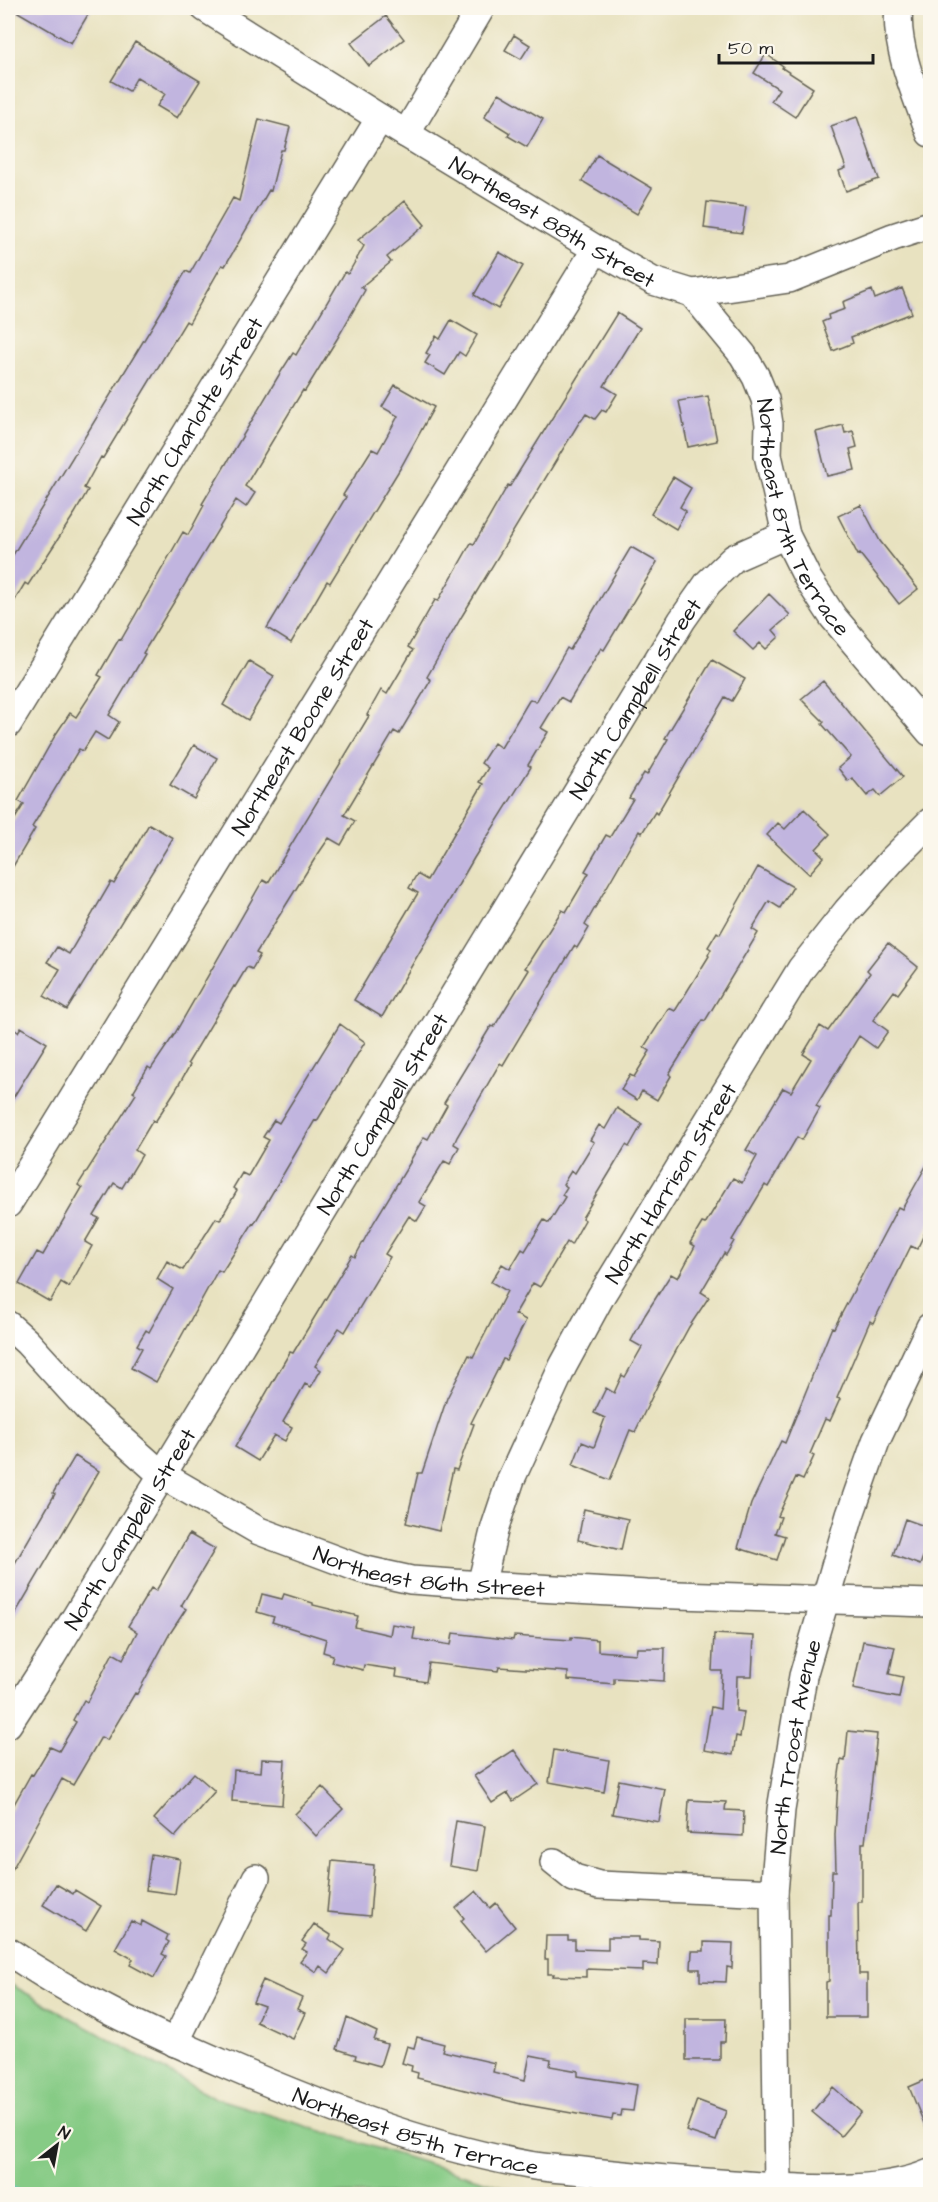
<svg xmlns="http://www.w3.org/2000/svg" width="938" height="2202" font-family="'Architects Daughter',sans-serif">
<style>
.green{fill:#86cb85;stroke:#517450;stroke-width:1.5}
.lines{fill:none;stroke-linecap:round;stroke-linejoin:round}
.stream{stroke:#5ac1d8;stroke-width:6}
.building{fill:#c1b5df}
.minor-casing{stroke:#636155;stroke-width:30}
.minor{stroke:#fff;stroke-width:27}
.labels{text-anchor:middle;stroke-width:4.5;stroke-linejoin:round;paint-order:stroke}
.street-label{font-size:22px;fill:#1c1c1c;stroke:#fbf7ec}
</style>
<rect width="100%" height="100%" fill="#fbf7ec"/>
<filter id="ink" filterUnits="userSpaceOnUse"><feTurbulence type="fractalNoise" baseFrequency=".0167" numOctaves="2"/><feDisplacementMap in="SourceGraphic" scale="12" xChannelSelector="R" yChannelSelector="G"/><feConvolveMatrix kernelMatrix="1 2 1 2 8 2 1 2 1" color-interpolation-filters="sRGB"/></filter>
<filter id="wash" filterUnits="userSpaceOnUse"><feTurbulence type="fractalNoise" baseFrequency=".008" numOctaves="4" result="noise"/><feDisplacementMap in="SourceGraphic" scale="24" xChannelSelector="R" yChannelSelector="G"/><feGaussianBlur stdDeviation="1.35" result="paint"/><feColorMatrix in="noise" values="0 0 0 0 0 0 0 0 0 0 0 0 0 0 0 0 0 1.4 0 .05"/><feComposite in="paint" operator="in"/></filter>
<g filter="url(#wash)">
<rect width="100%" height="100%" fill="#e8e2c0"/>
<path class="green" d="M8,1983l207,115 311,96h-518z"/>
<g class="lines">
<path class="stream" d="M8,2187l11,7"/>
</g>
<g id="blocks">
<path class="building" d="M11,8h81l-21,35z
M386,16l18,23 -35,27 -18,-23z
M514,35l16,10 -9,14 -16,-9z
M135,42l65,39 -23,37 -20,-12 8,-12 -28,-17 -8,14 -18,-10z
M766,54l17,12 -1,2 31,20 -18,29 -24,-16 8,-12 -25,-16z
M499,93l44,26 -16,28 -19,-11 2,-3 -26,-16z
M857,117l22,62 -33,12 -7,-20 7,-3 -15,-42z
M259,119l31,8 -6,23h-3l-10,41 -2,-1 -44,76 -3,-1 -33,58 -3,-2 -83,137 -2,-1 -17,31 4,2 -13,23 -47,72 -3,-2 -17,29v-49l178,-292 4,2 43,-75 6,3z
M597,155l55,33 -15,26 -55,-33z
M405,201l20,24 -38,32 4,5 -30,25 4,3 -28,49 -32,52 -2,-1 -58,96 10,7 -9,14 -10,-7 -93,153 2,1 -36,61 10,7 -11,18 -13,-8 -12,19 -4,-2 -47,78 3,2 -27,46v-45l16,-26 -6,-3 38,-67 14,-21 6,4 26,-40 -4,-2 21,-36 2,1 62,-108 5,3 16,-30 -2,-1 77,-129 14,-22 3,2 49,-83 3,2 16,-28 -6,-6z
M707,202l39,5 -4,26 -38,-5z
M499,252l24,14 -25,43 -24,-14z
M902,288l10,25 -61,24 2,6 -20,8 -11,-29 7,-3 -1,-4 17,-6 -2,-7 29,-12 3,9z
M617,313l23,15 -36,58 13,8 -11,18 -4,-2 -7,9 -9,-5 -5,7h-1l-118,195 -35,61 4,3 -32,54 -5,-3 -50,84 11,6 -14,24 -12,-7 -15,22 -58,93 4,2 -8,14 -5,-2 -12,20 -1,-1 -46,77 2,2 -15,26 -20,31 -2,-2 -18,30 7,5 -20,33 -8,-5 -20,33 5,2 -14,24 7,4 -23,41 -8,-5 -11,20 -31,-18 18,-32 6,3 39,-67 -4,-3 58,-91 -3,-2 15,-25 3,2 23,-34 89,-155 5,3 101,-167 -2,-1 14,-25 6,4 26,-44 -5,-3 27,-47 3,1 33,-58 3,1 34,-59 2,1z
M451,320l26,15 -12,21 -6,-4 -14,23 -20,-12 5,-8 -4,-2 10,-17 4,3z
M395,385l39,22 -33,60 -71,116 -3,-2 -36,62 -24,-15 79,-131 -3,-2 29,-46 6,3 20,-36 -16,-9z
M708,396l9,45 -29,6 -9,-46z
M843,425l2,8 8,-2 4,16 -7,2 5,21 -28,6 -11,-44z
M673,477l18,11 -11,19 6,4 -10,18 -25,-15z
M861,505l19,36 38,48 -19,15 -39,-50 -2,1 -20,-39z
M631,547l26,15 -53,88 -3,-2 -32,54 -9,-5 -19,31 7,4 -20,33 3,2 -57,91 -92,159 -28,-17 64,-107 -9,-5 8,-14 10,6 56,-96 -4,-2 9,-14 -7,-5 13,-20 7,5 29,-49 6,3 31,-54 3,2z
M769,594l21,21 -17,15 6,7 -13,12 -6,-6 -7,7 -20,-19z
M712,660l33,19 -13,22 -7,-4 -68,117 -2,-2 -13,21 -3,-2 -54,94 4,3 -12,20 -3,-2 -71,119 -3,-2 -43,74 -3,7 5,3 -9,17 -6,-3 -25,41 7,4 -9,15 -8,-5 -24,38 5,3 -45,75 -6,-4 -24,38 6,4 -10,17 -6,-3 -22,38 9,5 -7,14 -11,-6 -16,26 -23,-14 55,-95 3,1 59,-98 3,2 19,-35 37,-61h-1l14,-24 4,2 19,-34 -3,-2 47,-77 3,1 35,-57 -4,-2 37,-58 4,2 23,-39 -4,-2 21,-36 4,2 23,-38 -4,-1 15,-25 3,2 21,-36 -3,-1z
M249,661l25,15 -26,44 -25,-15z
M823,681l80,96 -23,19 -5,-6 -8,6 -15,-18 -4,3 -10,-13 13,-11 -29,-33 2,-2 -23,-23z
M194,745l23,13 -23,41 -24,-14z
M804,809l26,25 -14,15 8,8 -15,17 -42,-39 11,-12 7,6z
M149,824l24,14 -106,172 -23,-14 16,-27 -13,-7 10,-15 12,7 42,-72 3,2z
M758,867l35,20 -13,21 -11,-7 -17,28 6,4 -53,88 -2,-1 -34,54 2,2 -14,24 -15,-9 -5,9 -16,-10 9,-15 4,2 16,-26 -6,-4 25,-39 6,3 34,-55 -1,-1 3,-6 -3,-2 9,-15 3,2z
M888,943l30,24 -20,27 -4,-3 -21,29 15,11 -12,17 -17,-12 -43,70 4,2 -18,32 -5,-3 -29,50 -3,-2 -33,55 2,1 -8,14 -2,-2 -23,39 8,5 -20,30 -30,55 -24,50 -5,-2 -20,50 -37,-15 9,-23 12,5 11,-29 -11,-5 12,-25 8,5 8,-18 3,2 17,-30 -11,-6 14,-26 26,-41 7,4 17,-32 -5,-3 12,-20 3,1 28,-46 9,5 15,-27 -11,-6 37,-62 8,4 20,-33 -8,-5 17,-28 8,5 42,-58 -3,-3z
M340,1024l25,18 -48,79 -2,-1 -61,104 -1,-1 -31,49 -4,-2 -62,112 -25,-14 11,-20 -5,-3 9,-15 3,2 24,-43 -16,-10 10,-18 16,9 33,-52 4,2 17,-29 -4,-3 9,-15 6,3 21,-36 -6,-3 11,-17 5,3z
M8,1025l10,7 3,-5 26,16 -39,63z
M617,1108l25,16 -13,23 -3,-2 -16,27 -28,46 3,2 -14,25 -4,-3 -27,45 -7,-4 -18,31 11,6 -20,40 -3,-1 -32,64 3,1 -17,46 -4,-1 -14,62 -33,-8 12,-50h4l25,-75 22,-43 4,2 34,-66 -16,-9 11,-18 8,5 12,-20 3,2 19,-31 5,3 16,-26 -3,-2 5,-8 -4,-3 8,-13 4,2 19,-31 -4,-2 9,-15 6,4z
M930,1159v63l-13,27 -6,-3 -38,77 -3,-2 -33,77 3,1 -10,22 -5,-2 -15,35 4,2 -11,24 -7,-3 -18,39 3,1 -6,16 10,3 -8,24 -39,-12 13,-44 30,-63 4,2 47,-116 2,1 64,-121 4,2z
M75,1456l24,15 -91,155v-51l47,-81 -2,-1z
M584,1509l44,10 -7,31 -43,-10z
M905,1519l25,9v10l-10,27 -27,-10z
M189,1534l26,15 -34,57 5,3 -17,26 -32,59 -2,-1 -28,47 -6,-3 -28,48 -11,-6 -54,98v-62l23,-41 2,1 17,-28 9,4 17,-29 -3,-2 11,-20 3,2 26,-49 10,6 14,-27 -9,-6 23,-38 5,3z
M262,1594l20,5 2,-5 29,9v2l45,11 -3,11 35,8 2,-11 23,4 -2,11 38,6 2,-12 60,7 1,-4 57,4v-3l27,3v11l38,3 1,-6h28l-1,33 -50,-3v6l-46,-4v-8l-69,-5 -1,4 -69,-8 -3,19 -30,-5 1,-7 -33,-5 -1,5 -32,-8 2,-7 -10,-3 3,-13 -54,-17 2,-5 -17,-5z
M714,1634l40,2 -2,40h-15l-1,35 8,1 -4,25 -4,-1 -3,19 -29,-5 7,-43 9,2 2,-38h-10z
M863,1641l32,6 -6,27 14,3 -4,21 -46,-9z
M848,1731l29,3 -12,109h-3v59h-4l1,72h8v43h-41v-35l3,-1v-66h2l1,-44h4l-1,-36 3,-54 3,-21 4,1z
M514,1750l24,34 -25,17 -5,-8 -16,10 -18,-27z
M554,1750l55,10 -5,32 -55,-10z
M262,1759l23,1 -3,45 -50,-4 2,-31 27,2z
M194,1773l21,18 -40,46 -21,-18z
M619,1780l46,9 -6,33 -47,-8z
M322,1787l21,22 -27,27 -21,-22z
M689,1800l37,2 -1,8 19,1 -1,25 -56,-3z
M456,1821l29,5 -7,45 -29,-5z
M151,1854l29,5 -5,35 -29,-4z
M332,1861l42,4 -4,51 -43,-4z
M56,1884l17,10 2,-4 26,16 -15,25 -43,-26z
M476,1891l14,17 6,-5 19,24 -29,24 -25,-30 3,-3 -8,-10z
M131,1921l10,5 1,-5 26,14 -2,5 3,2 -7,12 4,2 -12,22 -24,-13 3,-6 -18,-10z
M314,1924l17,11 -2,4 16,11 -16,23 -9,-7 -4,6 -16,-11 7,-9 -5,-3 4,-5 -4,-3z
M546,1936h22v4h7v9l33,1v-13h31v3l20,1 -1,24 -15,-1v7l-57,-2v8l-33,-1 1,-2h-6v-15h-3z
M704,1942l29,1 -1,25 -5,-1 -1,15 -26,-1v-12h-9l1,-18h12z
M263,1980l39,18 -5,11 8,4 -12,26 -37,-17 8,-16 -11,-4z
M347,2018l30,14 -3,8 13,4 -7,22 -25,-7 1,-4 -19,-6z
M686,2019h40l-1,23h-5v18h-34z
M417,2037l27,7 -2,7 53,12 -2,9 32,8 5,-25 21,4 -1,7 28,5v5l59,9 -4,26 -11,-1 -1,6 -8,-1 -1,5 -18,-3 -73,-13 -104,-26 1,-5 -7,-2 1,-5 -10,-3 5,-17 7,2z
M930,2078v60l-21,-51z
M833,2087l28,25 -20,24 -29,-24z
M697,2100l29,11 -10,30 -30,-10z"/>
</g>
</g>
<g filter="url(#ink)">
<use href="#blocks" fill-opacity="0" stroke="#636155" stroke-width="1.5"/>
<g class="lines">
<defs>
<g id="minor">
<path id="s1" d="M205,8l175,110 216,131 57,32 39,12 97,-14 104,-42 37,-12"/>
<path d="M899,8c-5,37 18,90 31,125"/>
<path d="M406,134l75,-126"/>
<path id="s2" d="M692,293l51,62 13,22 9,22 4,25 -1,31 15,66 3,14 22,44 25,38 97,115"/>
<path id="s3" d="M8,724l372,-606"/>
<path id="s4" d="M8,1204l588,-955"/>
<path id="s5" d="M8,1325l19,17 61,67 74,66 97,56 102,38 50,11 70,5 166,9 283,9"/>
<path id="s6" d="M481,1585l14,-58 16,-48 52,-113 38,-70 200,-327 46,-58 46,-52 37,-37"/>
<path id="s7" d="M8,1724l44,-68 630,-1036 26,-37 26,-25 52,-23"/>
<path d="M554,1862l20,16 25,7 175,8"/>
<path id="s8" d="M8,1951c66,46 142,81 216,113 98,42 199,82 305,101 20,4 42,4 63,7 47,5 94,9 141,12 57,4 144,12 197,-11"/>
<path d="M175,2043l81,-165"/>
<path id="s9" d="M778,2187l-4,-294 7,-83 22,-134 47,-161 26,-74 54,-114"/>
</g>
</defs>
<use href="#minor" class="minor-casing"/>
<use href="#minor" class="minor"/>
</g>
</g>
<g class="labels">
<g class="street-label">
<text dy="8" stroke="none"><textPath href="#s1" startOffset="408">Northeast 88th Street</textPath></text>
<text dy="8" stroke="none"><textPath href="#s3" startOffset="356">North Charlotte Street</textPath></text>
<text dy="8" stroke="none"><textPath href="#s2" startOffset="256">Northeast 87th Terrace</textPath></text>
<text dy="8" stroke="none"><textPath href="#s7" startOffset="1202">North Campbell Street</textPath></text>
<text dy="8" stroke="none"><textPath href="#s4" startOffset="561">Northeast Boone Street</textPath></text>
<text dy="8" stroke="none"><textPath href="#s7" startOffset="716">North Campbell Street</textPath></text>
<text dy="8" stroke="none"><textPath href="#s6" startOffset="447">North Harrison Street</textPath></text>
<text dy="8" stroke="none"><textPath href="#s7" startOffset="230">North Campbell Street</textPath></text>
<text dy="8" stroke="none"><textPath href="#s5" startOffset="504">Northeast 86th Street</textPath></text>
<text dy="8" stroke="none"><textPath href="#s9" startOffset="442">North Troost Avenue</textPath></text>
<text dy="8" stroke="none"><textPath href="#s8" startOffset="448">Northeast 85th Terrace</textPath></text>
</g>
</g>
<rect width="938" height="2202" fill="none" stroke="#fbf7ec" stroke-width="30"/>
<g transform="translate(57 2145) rotate(31)" stroke="#fbf7ec" stroke-width="4.5" paint-order="stroke">
<path d="M0-4.5L10 22L0 15L-10 22Z" fill="#1c1c1c"/>
<text y="-9" font-size="16" font-weight="bold" text-anchor="middle" fill="#1c1c1c">N</text>
</g>
<path d="M719 54v9h154v-9" fill="none" stroke="#1c1c1c" stroke-width="3"/>
<text x="728" y="54" font-size="18" fill="#1c1c1c" stroke="#fbf7ec" stroke-width="4.5" paint-order="stroke">50 m</text>
</svg>
